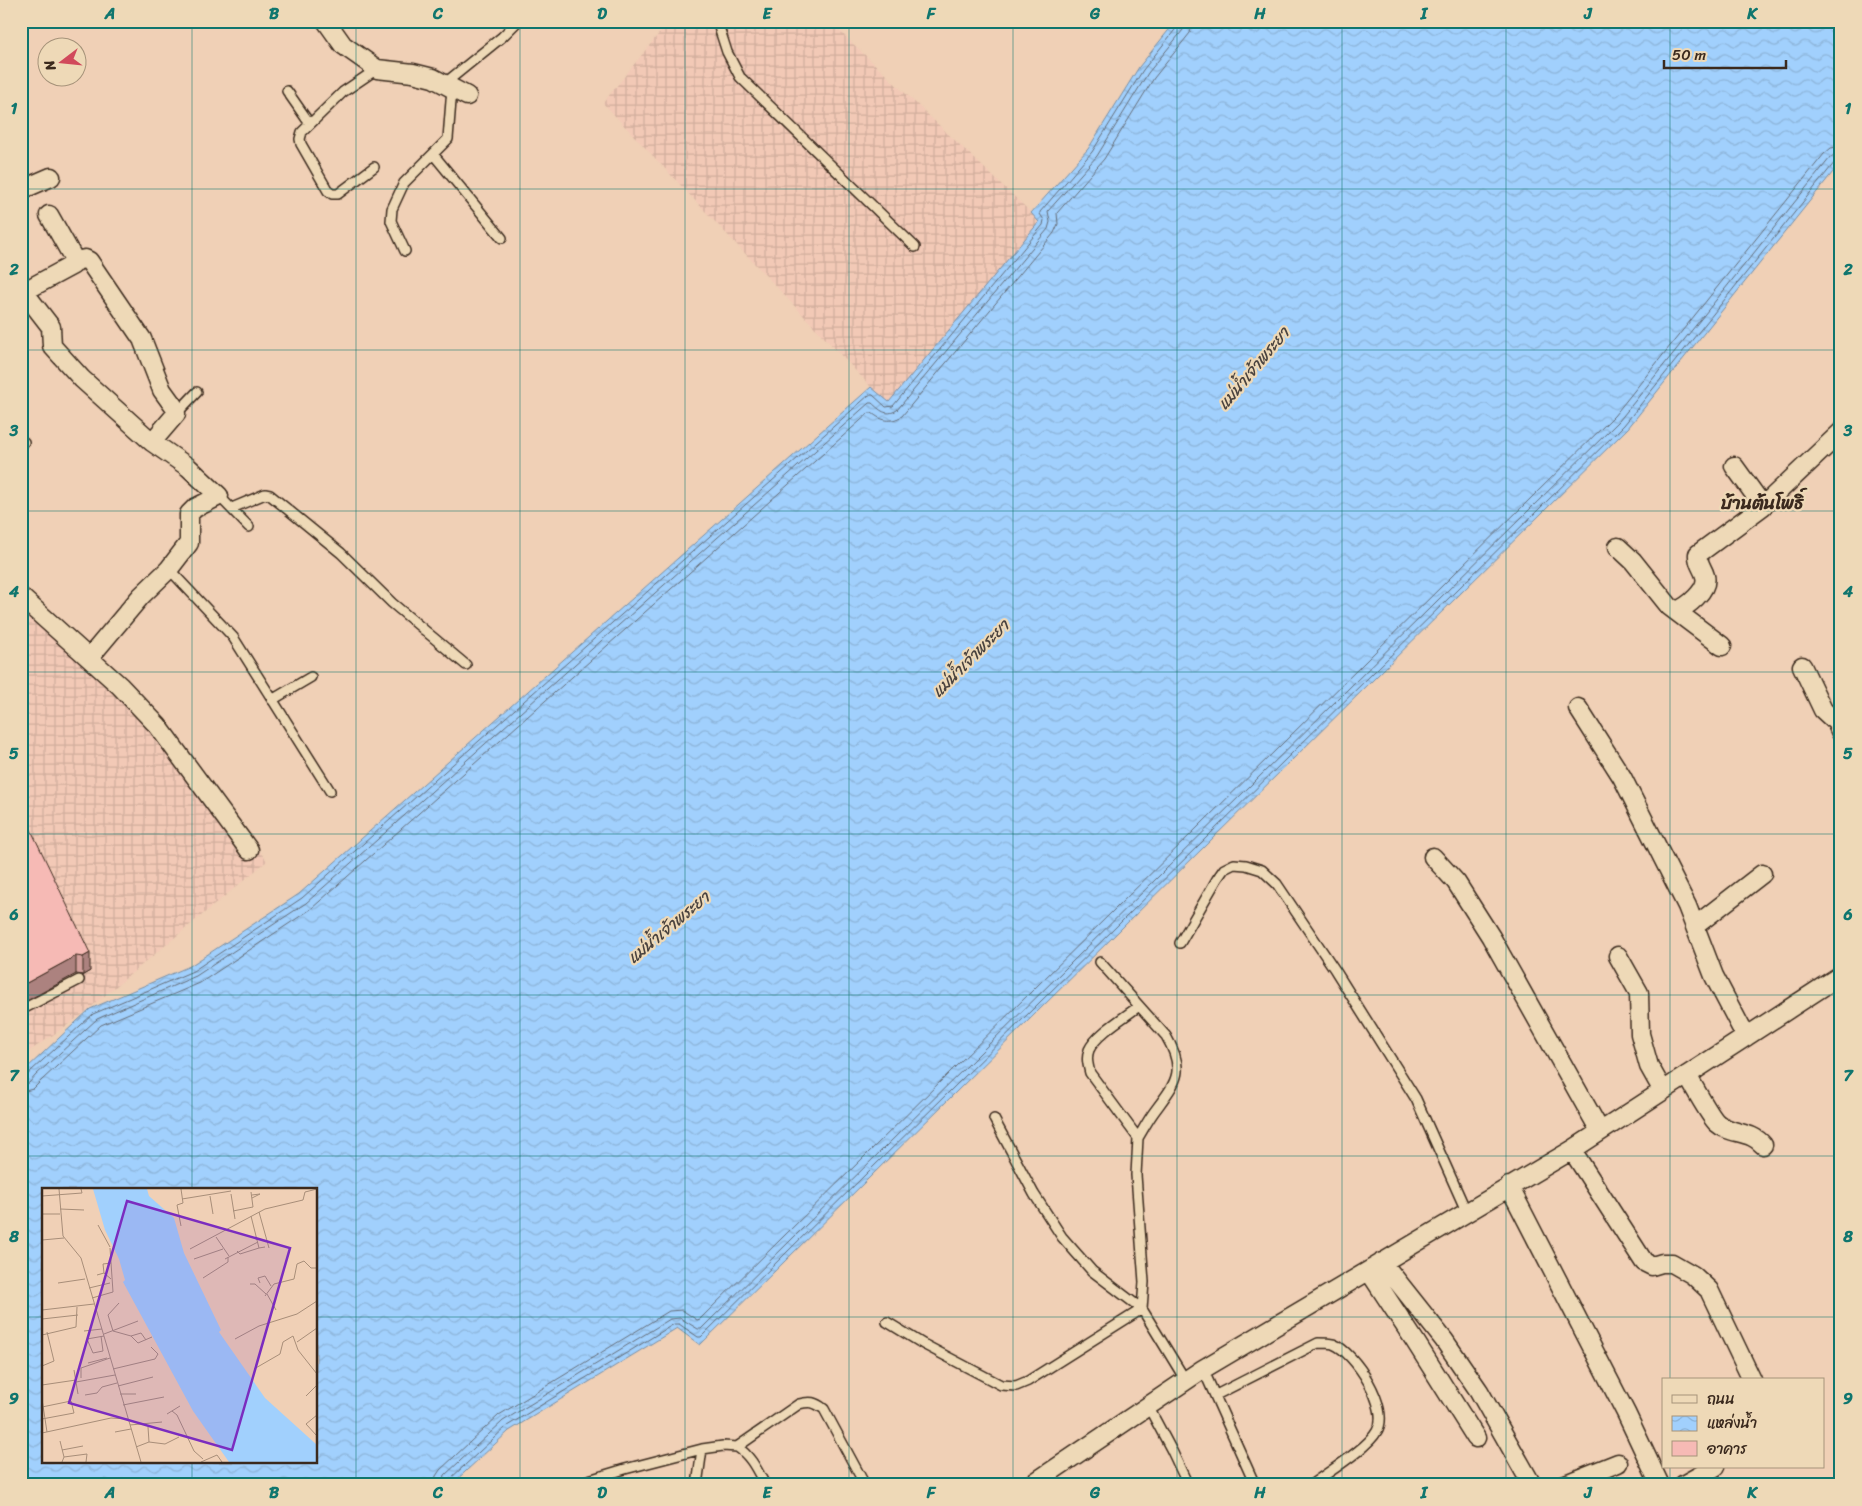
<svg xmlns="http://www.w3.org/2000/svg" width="1862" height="1506" font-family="Sriracha,'Playpen Sans Thai',sans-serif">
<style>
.industrial{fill:url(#industrial-grid)}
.water{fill:url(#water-waves);stroke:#788ea4;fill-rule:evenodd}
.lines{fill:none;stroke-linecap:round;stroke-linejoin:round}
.shore{stroke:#646c77;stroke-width:1}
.lane-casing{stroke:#3b2a1e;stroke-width:12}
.street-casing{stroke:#3b2a1e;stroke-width:21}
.lane{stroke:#eed9b7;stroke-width:9}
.street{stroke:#eed9b7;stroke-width:18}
.wall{fill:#d4a09c;stroke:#3b2a1e}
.shaded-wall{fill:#ac827f;stroke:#3b2a1e}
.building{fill:#f6bab5;stroke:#3b2a1e}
.grid{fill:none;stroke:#0f766e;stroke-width:1;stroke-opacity:0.55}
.labels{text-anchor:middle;stroke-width:4.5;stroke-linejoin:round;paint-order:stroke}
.water-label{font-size:16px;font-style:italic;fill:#4a433f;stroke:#eed9b7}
.quarter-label{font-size:18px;font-weight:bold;fill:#3b2a1e;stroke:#eed9b7}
.inset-road{fill:none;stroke:#a88e79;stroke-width:1}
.view{fill:#7b2cbf;fill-opacity:0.15;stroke:#7b2cbf;stroke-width:2.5}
.inset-edge{fill:none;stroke:#3b2a1e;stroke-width:2.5}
.neatline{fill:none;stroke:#0f766e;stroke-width:2}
.grid-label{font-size:16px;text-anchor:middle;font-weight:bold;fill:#0f766e}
</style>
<defs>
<pattern id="industrial-grid" width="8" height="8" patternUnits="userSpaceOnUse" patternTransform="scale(1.25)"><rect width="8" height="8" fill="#f2c9b6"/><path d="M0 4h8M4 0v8" fill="none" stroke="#d0ad9c"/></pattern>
<pattern id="water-waves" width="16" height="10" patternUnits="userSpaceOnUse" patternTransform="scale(1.25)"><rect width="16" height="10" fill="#a1d0fd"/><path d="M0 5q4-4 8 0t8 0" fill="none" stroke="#8cb3d8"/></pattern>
</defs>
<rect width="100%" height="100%" fill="#f0d0b6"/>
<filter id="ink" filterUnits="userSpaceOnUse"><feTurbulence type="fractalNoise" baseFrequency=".02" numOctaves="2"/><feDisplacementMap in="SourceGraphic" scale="10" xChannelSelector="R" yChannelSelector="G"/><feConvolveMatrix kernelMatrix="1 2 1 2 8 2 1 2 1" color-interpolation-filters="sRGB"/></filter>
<g filter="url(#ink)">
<path class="industrial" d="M669,21h160l211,200 -151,182 -18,-16 -268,-284z
M21,595l120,104 126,162 -188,156 -58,40z"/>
<path class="water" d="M1176,21h665v141l-213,266 -928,917 -23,-17 -168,103 -58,54h-430v-409l6,-8 63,-59 100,-43 109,-72 572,-507 18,15 150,-180 -8,-9 57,-64 51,-82zM44,1190h272v272h-272z"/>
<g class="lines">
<path class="shore" d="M21,1078l5,-1 5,-6 62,-57 100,-43 109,-73 567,-503h4l13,12 7,-1 150,-181 1,-5 -4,-6v-2l52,-60 51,-82 35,-44 1,-5
M21,1085l8,-2 7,-8 61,-56 99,-43 110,-73 563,-500h3c8,7 14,14 25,7l151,-181 2,-7 -2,-11 49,-55 51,-83 35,-43 3,-9
M21,1092l12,-3 9,-9 59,-55 99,-42 111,-74 558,-496h3c10,8 19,10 30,3l152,-183 4,-9 -1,-11 47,-54 50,-81 36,-45 3,-12
M434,1485l2,-9 4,-6 59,-55 170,-104 13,-1 15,10 3,-1 914,-903 210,-262 7,-6 10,-2
M442,1485l3,-10 58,-54 167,-102 10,-1 18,11h3l918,-908 211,-263 5,-4h6
M448,1485l2,-6 57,-53 167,-102h5l19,13h3l923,-912 211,-263 6,-2"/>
<defs>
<path id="lane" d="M717,21l10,31 13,25 175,170
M444,84l58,-47 16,-16
M287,91l23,33
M433,154l69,84
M374,167l-36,27h-6l-4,-3 -27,-47 -1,-5 2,-7 41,-40 34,-23
M405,251l-14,-30 1,-12 12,-26 44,-44 4,-51
M177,413l20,-21
M21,441l3,1
M219,496l30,31
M232,508l33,-14 5,1 71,58 51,50 74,62
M169,569l64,68 97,154
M272,700l39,-23
M1180,943l37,-64 7,-10 10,-5 12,1 16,5 15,14 58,86 81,129 51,114
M1100,962l66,74c21,36 10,46 -12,76 -6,8 -11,18 -16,26
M21,1010l58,-30
M994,1119l40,75 28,43 30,34 50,38 44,72
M887,1322l36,22 78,41 15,1 12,-5 114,-72 2,-27 -8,-107 2,-37 -48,-65c-2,-8 -4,-15 -1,-23 7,-16 36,-33 50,-44
M1203,1369l52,116
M1216,1395l102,-52c4,0 11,0 15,1 22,8 58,65 44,87 -9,17 -49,41 -66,54
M1148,1406l24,45 16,34
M737,1447c14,9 20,23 28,38
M572,1485l53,-16 77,-20 21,-3 14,1 62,-43c11,-3 16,-2 25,5l41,76
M697,1485l5,-36"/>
<path id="street" d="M326,21l17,24 34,24 36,4 20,5 34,18
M21,190l30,-13
M75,261l10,-2 4,2 53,78 20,51 13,18 1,6 -24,28
M24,292l27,35 1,19 30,33 70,63 36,25 31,29 -24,12 -6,6v29l-20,26 -28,27 -52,62
M21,293l52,-28 2,-4 -26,-46
M1734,466l29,40
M1618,547l15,14 36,45 53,40
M21,597l99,89 38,40 91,124
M1676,611c11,-4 33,-21 29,-35 -2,-8 -8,-13 -7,-22l65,-48 78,-74
M1802,666l21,44 13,12 5,11
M1578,708l44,69 65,129 27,70 32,61
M1433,857l23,25 35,55 109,194
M1695,926l67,-52
M1618,956l21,37 1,41 9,32 14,25
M1687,1075c6,10 23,42 30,48 13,12 34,7 46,22
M1572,1150l72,112 8,4 10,-3h10l21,12 16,15 43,90
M1509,1186l117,227 34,72
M1382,1262l62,78 35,51 53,94
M1369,1271l46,70 61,97
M1031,1485l172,-116 369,-219 269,-175
M1563,1485l55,-22
M1683,1485l32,-18"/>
</defs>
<use href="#lane" class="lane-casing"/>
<use href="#street" class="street-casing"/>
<use href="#lane" class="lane"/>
<use href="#street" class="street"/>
</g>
<path class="wall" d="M21,809l69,162 -7,4 -7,-1z"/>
<path class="shaded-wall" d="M90,953v18l-7,4v-18z
M76,956v18l-55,30v-18z"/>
<path class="building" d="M21,809l69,144 -7,4 -7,-1 -55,30z"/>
</g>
<path class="grid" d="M192,21v1169M356,21v1464M520,21v1464M685,21v1464M849,21v1464M1013,21v1464M1177,21v1464M1342,21v1464M1506,21v1464M1670,21v1359M21,189h1820M21,350h1820M21,511h1820M21,672h1820M21,834h1820M21,995h1820M21,1156h1820M21,1317h23M316,1317h1525M192,1462v23M1670,1467v18"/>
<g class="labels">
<g class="water-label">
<text transform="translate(1253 368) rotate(-50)" y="6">แม่น้ำเจ้าพระยา</text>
<text transform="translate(970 658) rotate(-45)" y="6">แม่น้ำเจ้าพระยา</text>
<text transform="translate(668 927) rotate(-40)" y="6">แม่น้ำเจ้าพระยา</text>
</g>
<g class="quarter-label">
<text x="1762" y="509">บ้านต้นโพธิ์</text>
</g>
</g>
<g transform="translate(42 1188)">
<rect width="275" height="275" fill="#f0d0b6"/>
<path d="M51,1h54l2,7 25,22 10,35 37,77 -2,2 46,66 52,47v17h-88l-36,-51 -70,-129 2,-2 -6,-21 -14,-29z" fill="#a1d0fd"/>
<path class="inset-road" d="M17,1l4,47 18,22 60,204M139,1l2,14 -6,2 4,21M189,6l4,25M210,7l8,-1 -8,4M0,8l40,-3 -1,-4M168,8l3,18M140,11l49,-8M18,21l24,1M191,23l20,-4 -2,-15M217,24l10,36M0,26h18M209,28l8,32 6,-1M56,37l12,22M174,49l13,19M0,52l22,-2M148,61l75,-40 38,-9 2,-8 12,-3M195,63l3,3 19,-6M152,71l29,-10M183,71l33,-17M62,85l-1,-9 8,-1M55,87l7,-2 7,6M161,90l25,-16v-5M16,95l27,-4M218,95l-2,-5 7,-2 6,10M208,96h5l11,10M47,100l21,-5M225,106l9,16M223,108l9,-12 20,-5 3,-15 7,-3 7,7h6M50,110l21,-6 -3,-44M77,115l-11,12 5,16 18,5 10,-3 5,7M0,122l52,-6M0,131l36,-4M42,143l18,-2M62,146l34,-13M0,147l34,-8 1,-20M59,148l2,15 -10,2 -6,-14 17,-3M89,148l7,7 14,-6M193,151l24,-13 38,-12 20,-13M255,154l20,-14M46,175l19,-5M0,178l12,-5 -7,-29M71,181l42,-10 3,-5 -7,-7M212,181l26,-15 3,-12 10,-6 5,14 19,24M32,182l4,24M39,190v-10l29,-10M34,194l39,-7M0,197l34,-5M76,198l35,-9M78,206h16M43,207l12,-2 5,-6 15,-4M264,208l11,-11M0,211l5,33M81,217l41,-8M0,219l29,-6 3,12 -32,6M130,223l5,4 17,36 9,8M125,226l13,-8M275,227l-11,9 11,12M88,237l32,-3M106,239l1,15M73,244l16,-3M0,245l69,-15 17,1M18,253l4,16 -2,5M94,259l13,-5 16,2 14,-7M20,262l21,-4M22,269l23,-3 -1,8M159,274l16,-7 5,7"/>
<path class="view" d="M85,13l163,47 -58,202 -163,-47z"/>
<rect width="275" height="275" class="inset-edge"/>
</g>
<rect width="1862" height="1506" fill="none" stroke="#eed9b7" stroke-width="55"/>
<rect x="1662" y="1378" width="162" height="90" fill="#eed9b7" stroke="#a6937a"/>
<rect x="1672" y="1395" width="25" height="8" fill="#eed9b7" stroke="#a6937a"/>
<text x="1707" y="1404" font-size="15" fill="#3b2a1e">ถนน</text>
<rect x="1672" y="1416" width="25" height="15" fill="url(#water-waves)" stroke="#a6937a"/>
<text x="1707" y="1428" font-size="15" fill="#3b2a1e">แหล่งน้ำ</text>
<rect x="1672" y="1441" width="25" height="15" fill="#f6bab5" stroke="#a6937a"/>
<text x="1707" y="1454" font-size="15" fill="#3b2a1e">อาคาร</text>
<g transform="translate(62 62) rotate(254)"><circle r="24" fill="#eed9b7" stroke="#a6937a"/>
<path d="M0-4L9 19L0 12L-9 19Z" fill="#d1495b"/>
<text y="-8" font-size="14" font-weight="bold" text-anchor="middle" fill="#3b2a1e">N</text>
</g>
<path d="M1664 60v8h122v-8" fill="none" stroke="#3b2a1e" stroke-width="2.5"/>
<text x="1672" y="60" font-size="15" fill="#3b2a1e" stroke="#eed9b7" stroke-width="4" paint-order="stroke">50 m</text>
<rect x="28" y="28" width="1806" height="1450" class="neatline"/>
<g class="grid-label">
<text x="110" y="19">A</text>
<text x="274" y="19">B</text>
<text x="438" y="19">C</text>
<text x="602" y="19">D</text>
<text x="767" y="19">E</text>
<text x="931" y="19">F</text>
<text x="1095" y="19">G</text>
<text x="1260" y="19">H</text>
<text x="1424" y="19">I</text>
<text x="1588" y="19">J</text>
<text x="1752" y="19">K</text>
<text x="14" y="114">1</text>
<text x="1848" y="114">1</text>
<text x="14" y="275">2</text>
<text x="1848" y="275">2</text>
<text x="14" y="436">3</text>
<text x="1848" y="436">3</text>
<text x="14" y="597">4</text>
<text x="1848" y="597">4</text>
<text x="14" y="759">5</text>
<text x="1848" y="759">5</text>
<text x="14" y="920">6</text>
<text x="1848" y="920">6</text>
<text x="14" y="1081">7</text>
<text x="1848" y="1081">7</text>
<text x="14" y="1242">8</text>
<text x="1848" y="1242">8</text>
<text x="14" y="1404">9</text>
<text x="1848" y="1404">9</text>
<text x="110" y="1498">A</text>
<text x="274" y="1498">B</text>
<text x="438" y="1498">C</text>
<text x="602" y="1498">D</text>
<text x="767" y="1498">E</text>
<text x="931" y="1498">F</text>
<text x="1095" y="1498">G</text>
<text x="1260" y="1498">H</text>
<text x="1424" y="1498">I</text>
<text x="1588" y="1498">J</text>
<text x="1752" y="1498">K</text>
</g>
</svg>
